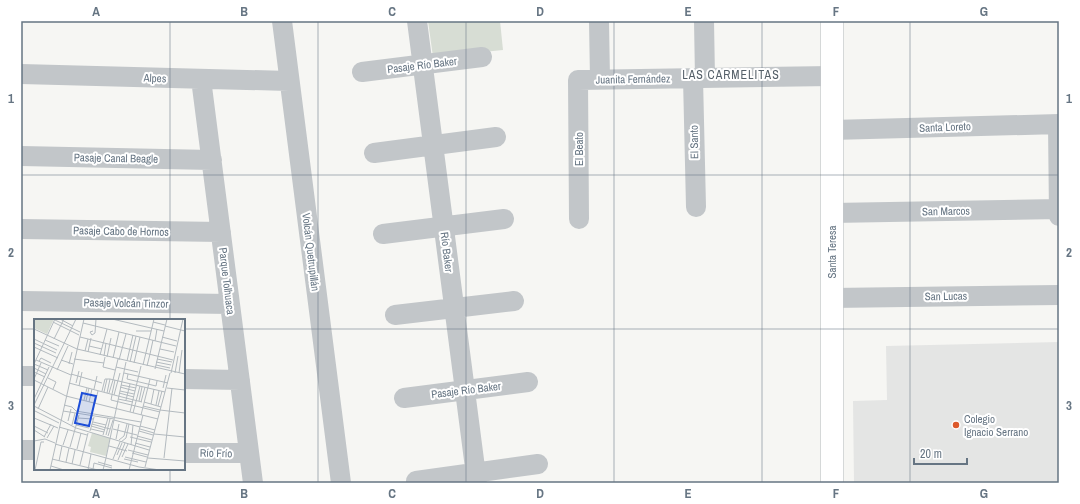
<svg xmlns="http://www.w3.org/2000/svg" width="1080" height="504" font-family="'Archivo Narrow',sans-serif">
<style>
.built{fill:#e4e5e4}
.green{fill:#d7ddd4}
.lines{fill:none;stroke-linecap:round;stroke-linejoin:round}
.secondary-casing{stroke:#b4b9bd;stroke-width:23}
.street{stroke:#c2c6c9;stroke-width:20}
.secondary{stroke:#fff;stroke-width:22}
.grid{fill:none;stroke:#667583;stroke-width:1;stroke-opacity:0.55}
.poi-dot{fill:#dd592c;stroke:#fff;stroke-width:1.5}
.labels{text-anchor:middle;stroke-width:4;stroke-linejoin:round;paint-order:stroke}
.street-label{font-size:11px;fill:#667583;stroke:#fff}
.poi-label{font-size:11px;fill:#667583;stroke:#fff;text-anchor:start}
.neighbourhood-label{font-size:12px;letter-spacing:1px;fill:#545f68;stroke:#fff}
.inset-road{fill:none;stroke:#b3babf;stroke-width:1}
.view{fill:#1d4ed8;fill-opacity:0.15;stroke:#1d4ed8;stroke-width:2}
.inset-edge{fill:none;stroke:#667583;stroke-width:2}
.neatline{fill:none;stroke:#667583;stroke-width:1.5}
.grid-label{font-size:13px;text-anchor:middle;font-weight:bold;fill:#667583}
</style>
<rect width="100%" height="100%" fill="#f6f6f3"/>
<path class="built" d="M1059,342v141h-205l-1,-82 34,-1 -1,-54z"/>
<path class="green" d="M428,21h72l3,29 -70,7z"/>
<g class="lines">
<defs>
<path id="secondary" d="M832,21v462"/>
</defs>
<use href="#secondary" class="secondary-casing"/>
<path class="street" d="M282,21l59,462
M417,21l60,462
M599,21l1,58
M704,21l1,57
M362,72l120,-15
M21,74l268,7
M693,78l3,129
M201,79l52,404
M1058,124l1,92
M832,130l227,-6
M374,153l122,-16
M21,156l191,4
M832,213l227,-4
M579,219l-1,-139 254,-4
M21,229l200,3
M383,234l121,-15
M832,298l227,-3
M21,301l209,3
M395,315l119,-14
M21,376h14
M184,379l56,1
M404,398l124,-16
M21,450h14
M184,453h65
M416,481l122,-17"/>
<use href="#secondary" class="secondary"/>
</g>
<path class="grid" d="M170,21v299M318,21v462M466,21v462M614,21v462M762,21v462M910,21v462M21,175h1038M21,329h14M184,329h875M170,469v14"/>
<circle class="poi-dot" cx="956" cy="425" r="4"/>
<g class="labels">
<g class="street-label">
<text transform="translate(422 65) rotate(-7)" y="4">Pasaje Río Baker</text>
<text transform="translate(155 78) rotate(2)" y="4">Alpes</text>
<text transform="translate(633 79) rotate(-1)" y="4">Juanita Fernández</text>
<text transform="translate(945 127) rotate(-2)" y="4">Santa Loreto</text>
<text transform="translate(694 142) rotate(-91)" y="4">El Santo</text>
<text transform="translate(579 149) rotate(-90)" y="4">El Beato</text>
<text transform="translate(116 158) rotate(1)" y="4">Pasaje Canal Beagle</text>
<text transform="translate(946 211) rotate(-1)" y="4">San Marcos</text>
<text transform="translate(121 231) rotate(1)" y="4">Pasaje Cabo de Hornos</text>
<text transform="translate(311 252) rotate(83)" y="4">Volcán Quetrupillán</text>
<text transform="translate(447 252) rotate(83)" y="4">Río Baker</text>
<text transform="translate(832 252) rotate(-90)" y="4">Santa Teresa</text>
<text transform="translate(227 281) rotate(83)" y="4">Parque Tolhuaca</text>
<text transform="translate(946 296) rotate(-1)" y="4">San Lucas</text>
<text transform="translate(126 303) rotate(1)" y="4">Pasaje Volcán Tinzor</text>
<text transform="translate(466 390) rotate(-7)" y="4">Pasaje Río Baker</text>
<text transform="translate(216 453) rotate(1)" y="4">Río Frío</text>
</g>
<g class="poi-label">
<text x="964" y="423">Colegio<tspan x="964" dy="13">Ignacio Serrano</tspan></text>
</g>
<g class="neighbourhood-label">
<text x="731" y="79">LAS CARMELITAS</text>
</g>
</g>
<g transform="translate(34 319)">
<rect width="151" height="151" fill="#f6f6f3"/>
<path d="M0,0h20l-7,15 -13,-6zM58,114l18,5 -4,18 -16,-4 1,-5 -3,-1z" fill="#d7ddd4"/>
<path class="inset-road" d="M26,0l13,7M78,0l52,12M21,1l25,12M19,3l26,13M119,3l12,3M49,4l93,23M131,7l20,5M0,10l43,20 108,25M59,12l-3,1 2,3 3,-2 1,-14M102,12h15M46,18l93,23M128,18l15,4M0,20l23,11M20,20l10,-20M11,21l14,6M121,22l2,-12M0,24l22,10M55,27l13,3M0,28l24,11M126,30l14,3M51,32l3,-12M54,33l3,-14M116,35l3,-14M66,36l7,-26M70,37l2,-13M71,38l-2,10 12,3M73,38l4,-19M79,39l6,-26M40,40l30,4M123,40l15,3M2,41l35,15M27,41l12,4M85,41l7,-26M5,42l2,-3 10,5M93,42l6,-26M96,43l6,-26M122,43l15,3M100,44l6,-26M0,45l21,-45M0,45l14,6M35,45l3,-12M109,46l11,-46M122,46l14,3M113,47l3,-12M82,48l22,5M0,49l12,6M121,50l12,-50M23,51l11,-24M0,53l11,5M90,54l44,10M137,54l12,-54M141,54l3,-17M145,54l3,-23M37,55l31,9M94,55l-1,5 29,7 1,-5M14,59l8,4 -3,7M0,60l7,-16M0,61l32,16 92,23M79,61l5,-21M35,64l49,13M42,64l3,-12M87,66l15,3M45,67l3,-14M86,68l15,4M129,69l3,-13M133,69l18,2M60,70l3,-13M68,72l3,-12h5l55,13M86,72l14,3M70,73l3,-13M73,74l3,-14M75,74l4,-13M85,74l15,4M78,75l3,-14M78,76l-1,5 49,12M80,76l6,-22M84,77l24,6M0,80l15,-32M84,80l15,3M50,81l3,-12M92,81l4,-16M52,82l3,-13M105,82l3,-14M55,83l3,-13M107,83l4,-15M110,83l17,5M61,84l3,-12M117,85l3,-15M0,86l42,-86M30,86l8,2 4,4 65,11M122,86l3,-14M0,87l42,22 73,22M109,87l17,4M124,87l4,-15M4,90l10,-22M126,91l25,3M1,92l24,12M29,92l51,8M96,93l11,-46M99,94l7,-27M107,96l9,-36M0,99l24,10M44,99l15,1M80,101l26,7M34,102l3,-12M59,103l13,3M58,105l18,5M38,106l3,-12M42,106l13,3M0,107l14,7M57,107l14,4M106,107l15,4M25,108l28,8M57,110l13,3M79,110l24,6M106,110l14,4M0,111l11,7M56,112l4,-14M105,112l14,4M120,115l31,3M69,116l5,-17M72,116l4,-16M74,117l5,-16M103,117l15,4M10,118l7,-13M96,118l21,5M13,119l7,-12M82,120l3,-15M85,121l5,-4 3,-12M0,122l11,-2 10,4M87,123l5,-4 3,-14M101,124l15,4M21,125l84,23 21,3M29,126l5,-15M97,126l2,-20M75,127l18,5M36,128l9,-32M43,130l4,-16M94,131l20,5M98,134l15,4M83,136l5,-12M88,138l6,-13M91,138l21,5M72,139l20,-96M114,139l37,3M130,139l8,-70M18,140l46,11M79,140l7,-17M90,140l14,3M84,141l7,-17M25,142l3,-15M32,143l3,-14M64,143l14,4M38,145l3,-14M46,146l8,-32M17,147l13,4M111,148l25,-94M59,150l1,-6 18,5M1,151l6,-28h3M16,151l34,-151M54,151l3,-16M69,151l3,-12M95,151l14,-55"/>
<path class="view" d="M48,74l14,3 -7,30 -14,-3z"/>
<rect width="151" height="151" class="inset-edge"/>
</g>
<rect width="1080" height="504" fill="none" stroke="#ffffff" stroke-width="44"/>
<path d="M914 458v6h53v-6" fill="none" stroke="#667583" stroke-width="2"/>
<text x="920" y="458" font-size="12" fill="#667583" stroke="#ffffff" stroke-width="3" paint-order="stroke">20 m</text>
<rect x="22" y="22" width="1036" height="460" class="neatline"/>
<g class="grid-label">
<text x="96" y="16">A</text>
<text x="244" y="16">B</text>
<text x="392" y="16">C</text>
<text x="540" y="16">D</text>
<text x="688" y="16">E</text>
<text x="836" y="16">F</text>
<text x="984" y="16">G</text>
<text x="11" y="103">1</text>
<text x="1069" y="103">1</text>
<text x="11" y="257">2</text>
<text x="1069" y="257">2</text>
<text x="11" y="410">3</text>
<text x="1069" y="410">3</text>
<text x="96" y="498">A</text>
<text x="244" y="498">B</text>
<text x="392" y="498">C</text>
<text x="540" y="498">D</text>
<text x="688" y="498">E</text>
<text x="836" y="498">F</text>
<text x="984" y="498">G</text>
</g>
</svg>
